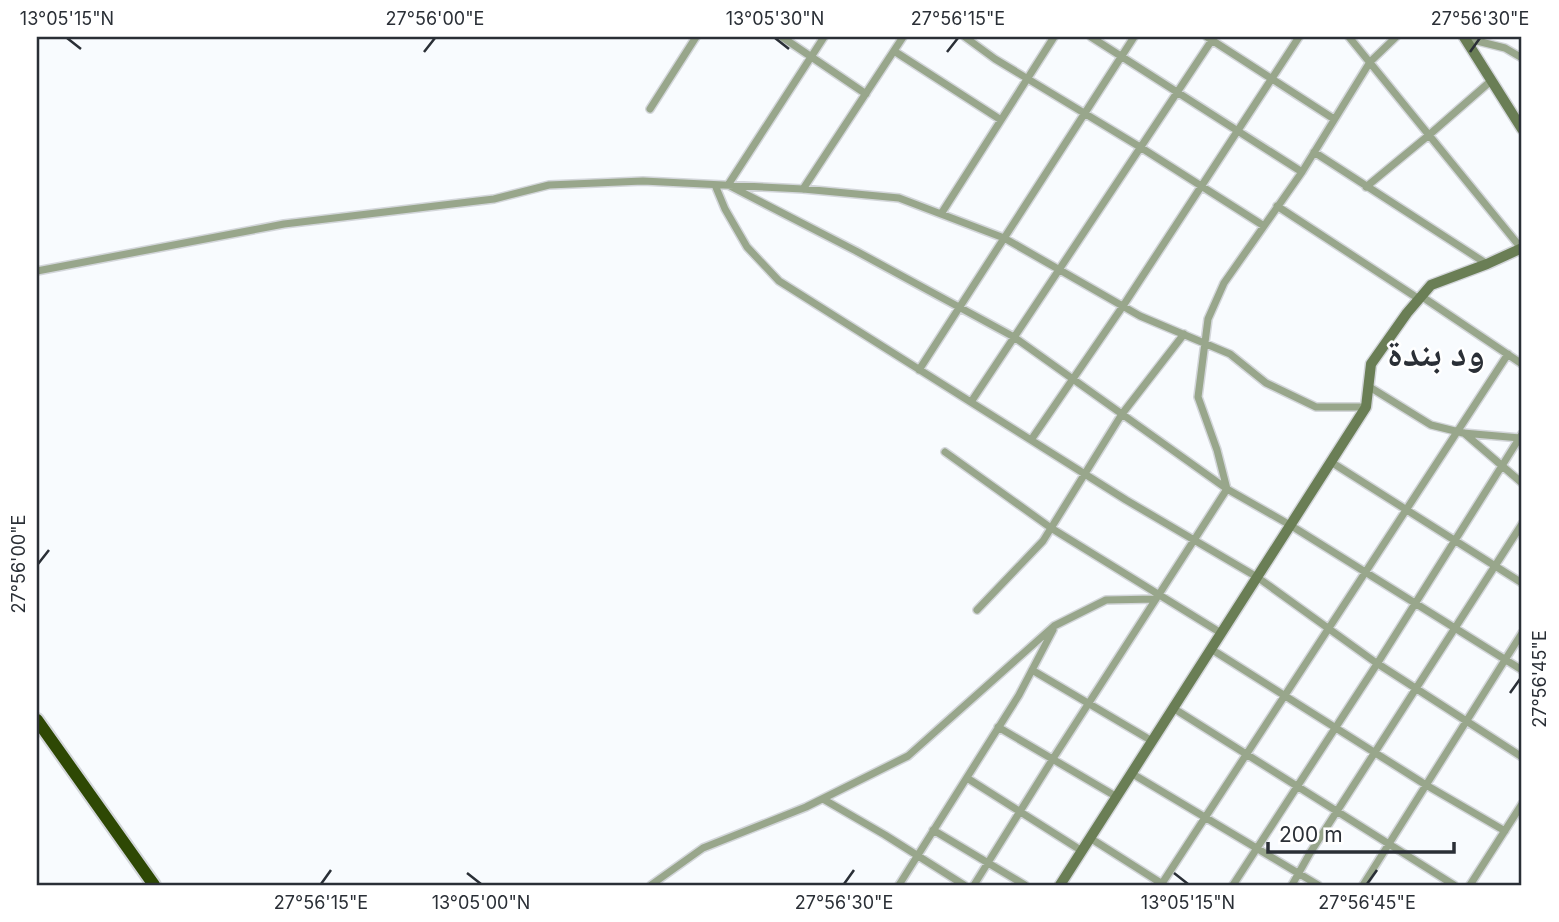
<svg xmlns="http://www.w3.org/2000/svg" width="1559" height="922" font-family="Inter,'Noto Naskh Arabic',sans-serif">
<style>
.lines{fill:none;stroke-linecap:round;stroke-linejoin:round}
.street-casing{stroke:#d3d6da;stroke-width:10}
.secondary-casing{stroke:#d3d6da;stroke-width:13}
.highway-casing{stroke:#d3d6da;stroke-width:16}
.street{stroke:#98a68b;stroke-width:7}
.secondary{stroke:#6a7e55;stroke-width:10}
.highway{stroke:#2e4804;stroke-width:12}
.ticks{fill:none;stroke:#2a2f36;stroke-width:2.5}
.labels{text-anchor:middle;stroke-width:5;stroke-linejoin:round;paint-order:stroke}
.town-label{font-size:37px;font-weight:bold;fill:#2a2f36;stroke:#fff}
.neatline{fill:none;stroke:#2a2f36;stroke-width:2.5}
.ticks-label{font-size:18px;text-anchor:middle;fill:#2a2f36}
</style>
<rect width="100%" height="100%" fill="#f8fbfe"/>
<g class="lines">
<defs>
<path id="street" d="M782,37l84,57
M824,37l-96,148 128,66 158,86 213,152 63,36 232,145
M965,37l30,22 145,88 124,79
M1091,37l211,135
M1207,37l127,82
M1349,37l172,211
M1465,38l40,10 17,10
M894,51l107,69
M650,109l46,-72
M1314,152l173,112
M715,185l10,24 22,38 32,34 347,219 131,77 118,85 147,95
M1366,187l63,-52 63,-55
M803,189l100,-152
M1277,206l142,93
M941,214l113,-177
M37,271l247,-47 210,-25 55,-14 94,-4 160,8 96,9 105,40 136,78 90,38 36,29 50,24h50
M1421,296l101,68
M919,370l215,-333
M1368,386l63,39 32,8 57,5
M971,402l243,-365
M1464,433l58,50
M1031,440l92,-134 176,-269
M945,452l106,76 170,105
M1331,462l191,121
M977,610l66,-69 79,-127 62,-80
M1211,649l215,136 79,46
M1032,670l120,71
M1173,708l281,177
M998,727l119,70
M1131,773l187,112
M967,778l115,73
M823,799l62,36 79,50
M933,830l92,55
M1090,838l74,47
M651,885l52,-37 103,-41 102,-51 146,-130 52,-26 50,-1
M899,885l120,-190 34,-65
M974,885l80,-128 173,-268 -10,-39 -19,-53 10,-78 16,-36 78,-111 68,-110 26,-25
M1161,885l347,-531
M1233,885l144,-221 145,-230
M1292,885l18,-32 212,-329
M1363,885l159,-252
M1470,885l52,-81"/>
<path id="secondary" d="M1464,37l58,92
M1060,885l306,-478 5,-43 36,-51 24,-28 56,-21 35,-16"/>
<path id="highway" d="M37,720l117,165"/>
</defs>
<use href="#street" class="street-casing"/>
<use href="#secondary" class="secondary-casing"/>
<use href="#highway" class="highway-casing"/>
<use href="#street" class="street"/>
<use href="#secondary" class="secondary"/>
<use href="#highway" class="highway"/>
</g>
<path class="ticks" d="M67,38l14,11M775,38l14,11M424,52l11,-14M947,52l11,-14M1470,52l10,-14M38,564l11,-14M1510,693l10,-14M467,873l14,11M1174,873l14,11M321,884l10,-14M844,884l10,-14M1367,884l10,-14"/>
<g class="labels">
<g class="town-label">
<text x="1436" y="366">ود بندة</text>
</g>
</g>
<rect width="1559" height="922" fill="none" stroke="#ffffff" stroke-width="77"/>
<path d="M1268 842v10h186v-10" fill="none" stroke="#2a2f36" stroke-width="3.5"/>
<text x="1279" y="842" font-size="21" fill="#2a2f36" stroke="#ffffff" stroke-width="5" paint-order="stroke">200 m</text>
<rect x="38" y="38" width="1482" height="846" class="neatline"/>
<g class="ticks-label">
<text x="67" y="25">13°05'15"N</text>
<text x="435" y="25">27°56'00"E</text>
<text x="775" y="25">13°05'30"N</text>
<text x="958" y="25">27°56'15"E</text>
<text x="1480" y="25">27°56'30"E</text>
<text transform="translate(19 564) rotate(-90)" y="6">27°56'00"E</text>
<text transform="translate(1540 679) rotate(-90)" y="6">27°56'45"E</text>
<text x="321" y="909">27°56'15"E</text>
<text x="481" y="909">13°05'00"N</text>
<text x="844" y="909">27°56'30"E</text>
<text x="1188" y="909">13°05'15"N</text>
<text x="1367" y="909">27°56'45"E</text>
</g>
</svg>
